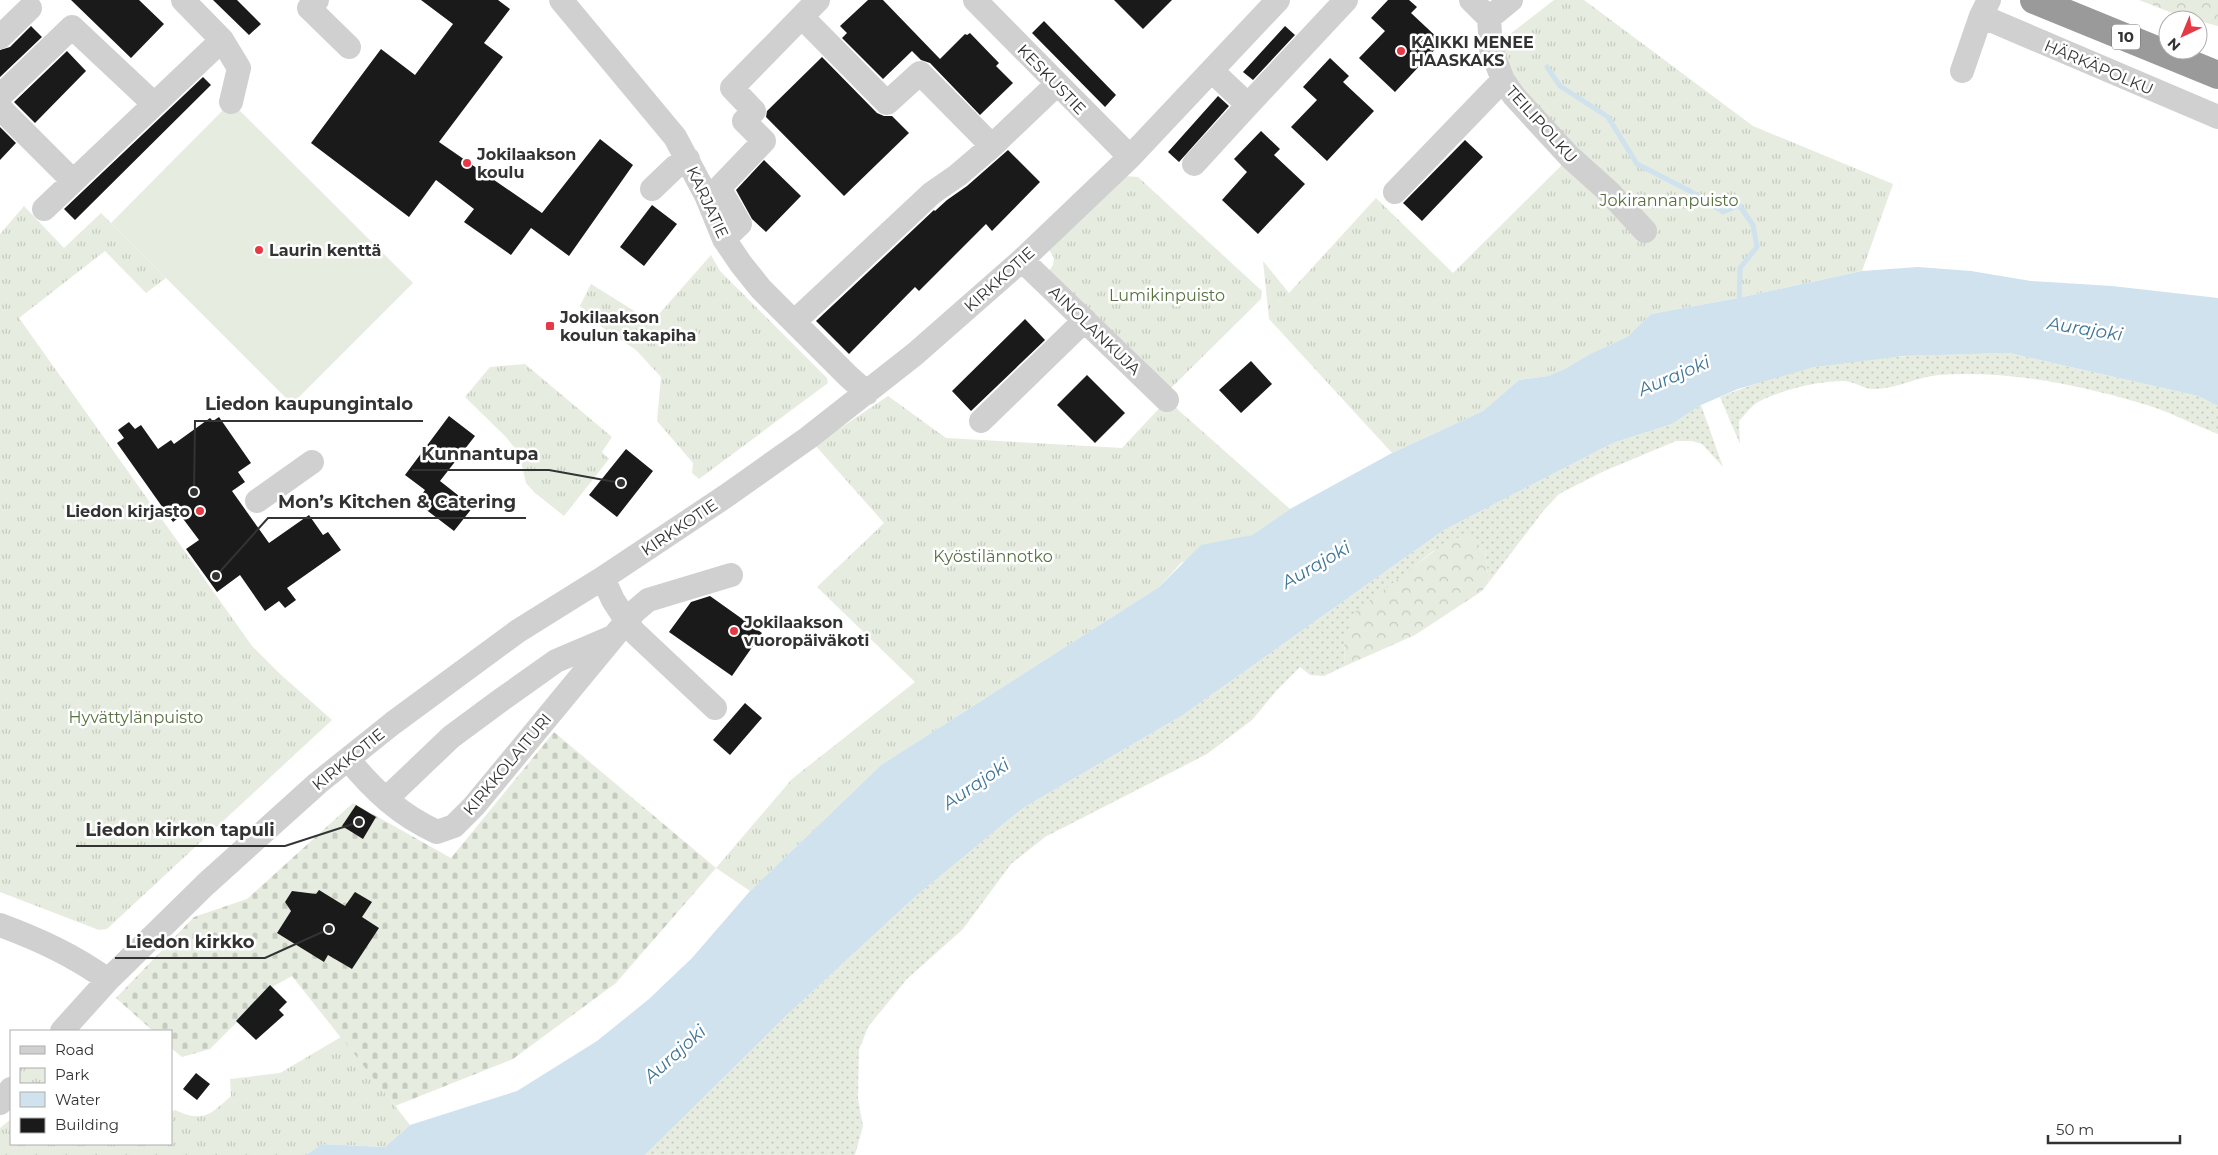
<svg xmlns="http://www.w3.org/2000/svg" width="2218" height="1155" font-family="Montserrat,sans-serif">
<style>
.grass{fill:url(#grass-dots)}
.forest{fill:url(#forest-crowns)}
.cemetery{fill:url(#cemetery-stones)}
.park{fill:url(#park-tufts)}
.pitch{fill:#e6ecdf}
.water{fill:#cfe2ee}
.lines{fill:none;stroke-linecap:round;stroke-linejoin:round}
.stream{stroke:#cfe2ee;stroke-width:5}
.building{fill:#1a1a1a}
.minor{stroke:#d0d0d0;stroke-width:24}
.highway{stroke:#9a9a9a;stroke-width:28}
.poi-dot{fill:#e63946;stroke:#fff;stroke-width:2}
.labels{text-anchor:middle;stroke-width:5;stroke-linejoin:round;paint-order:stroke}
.shield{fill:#fff;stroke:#707070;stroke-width:1}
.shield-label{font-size:15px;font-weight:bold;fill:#333}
.poi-label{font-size:16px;font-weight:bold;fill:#333;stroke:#fff;text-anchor:start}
.street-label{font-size:16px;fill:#333;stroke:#fff}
.park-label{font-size:16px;fill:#56703f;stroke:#fff}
.water-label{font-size:18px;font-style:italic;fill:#3f7597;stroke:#fff}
.leader{fill:none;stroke:#333;stroke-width:2}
.callout-dot{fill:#333;stroke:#fff;stroke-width:2}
.callout-label{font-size:18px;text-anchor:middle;font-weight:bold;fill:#333;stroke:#fff;stroke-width:5;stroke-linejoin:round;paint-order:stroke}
</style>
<defs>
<pattern id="grass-dots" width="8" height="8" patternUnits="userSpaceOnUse" patternTransform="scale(1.25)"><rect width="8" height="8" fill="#e6ecdf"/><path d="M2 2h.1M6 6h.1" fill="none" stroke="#c6cbc0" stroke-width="1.8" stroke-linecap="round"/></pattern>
<pattern id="forest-crowns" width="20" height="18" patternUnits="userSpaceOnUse" patternTransform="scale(1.25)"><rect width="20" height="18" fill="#e6ecdf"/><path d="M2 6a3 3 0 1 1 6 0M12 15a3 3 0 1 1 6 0" fill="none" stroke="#c6cbc0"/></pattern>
<pattern id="cemetery-stones" width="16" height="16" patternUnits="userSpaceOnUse" patternTransform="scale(1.25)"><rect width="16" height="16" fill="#e6ecdf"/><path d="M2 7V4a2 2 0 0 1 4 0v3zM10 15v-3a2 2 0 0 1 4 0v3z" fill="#c6cbc0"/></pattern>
<pattern id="park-tufts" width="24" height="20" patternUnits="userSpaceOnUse" patternTransform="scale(1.25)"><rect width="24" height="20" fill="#e6ecdf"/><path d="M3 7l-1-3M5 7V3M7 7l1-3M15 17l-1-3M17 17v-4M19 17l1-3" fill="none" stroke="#c6cbc0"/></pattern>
</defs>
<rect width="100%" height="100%" fill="#fff"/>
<path class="grass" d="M2009,353l189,43 20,10v28c-26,-10 -51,-24 -78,-31 -64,-19 -135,-33 -202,-28 -21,2 -39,13 -63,14 -11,1 -20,-8 -32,-8 -27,0 -61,9 -85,21 -7,4 -13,13 -19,19l1,23 -20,-47c29,-12 63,-23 94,-30 64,-13 130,-12 195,-14z
M1701,405l22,62 -21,-23 -10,-3h-16l-74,31 -43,22 -15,16 -55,72 -4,-31h-52l-23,19 -66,70 1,26 -21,10 -14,-1 -10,-8 -23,23 -25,30 -45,34 -162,83 -34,27 -48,65 -56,50 -39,48 -9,23 -1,49 5,27 -8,29h-210l142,-140 129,-119 107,-88 160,-93 261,-185 169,-87 59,-19z"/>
<path class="forest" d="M2139,0h79v26l-38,-10z
M1469,536l16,15 4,31 -7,9 -67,44 -70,31 -1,-26 11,-28 95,-73z"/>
<path class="cemetery" d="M554,732l162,136 -100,115 -103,76 -118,47 -103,-130 -20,11 -2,-1 -34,35 1,1 -27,27 -28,8 -11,-9v-17h-18l-37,-33 78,-81 53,-18 106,-96 98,55z"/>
<path class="park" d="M1554,0h30l169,126 140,58 -31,87 -124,27 -87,16 -24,23 -37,17 -24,15 -18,7 -29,4 -36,31 -91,42 -123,-134 -6,-58 26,32 87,-95 77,75 117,-116 -79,-108z
M1124,176l14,1 124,114 -1,8 -94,93 -118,-121 4,-6 1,-7 -6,-10z
M24,206l40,42 37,-35 65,65 -20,15 -41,-42 -86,67 233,328 27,27 53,47 -225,209 -8,1 -99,-38v-658z
M711,255l9,16 107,107 1,5 -129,96 -7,-6 1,-10 -36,-42 4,-44 -25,-27 -34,-23 -22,-21 11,-22 61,38z
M525,364l87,73 -10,15 7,7 -45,57 -30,-24 -8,-9 -7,-30 -14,-17 -40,-39 25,-30z
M888,396l58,42 176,10 45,-48 123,109 -38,26 -24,6 -47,22 -22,24 -278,178 -131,126 -34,-23 76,-89 123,-97 -98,-95 67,-64 -69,-78z
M341,1037l69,88 -25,22 -63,-3 -16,11h-306v-27l11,-9v25h160v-32l4,-2c28,13 35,5 56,-14l-1,-17 50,-6z"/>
<path class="pitch" d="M231,102l182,181 -121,121 -181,-181z"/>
<path class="water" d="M1918,267l53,4 60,10 81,5 106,12v108l-20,-10 -189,-43 -106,3 -89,11 -76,22 -37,16 -29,19 -59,19 -169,87 -261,185 -160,93 -107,88 -129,119 -142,140h-339l16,-11 63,3 25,-22 107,-34 80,-50 52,-42 43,-41 58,-67 131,-126 278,-178 42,-42 51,-10 38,-26 102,-56 91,-42 36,-31 29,-4 17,-7 25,-15 37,-17 24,-23 87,-16 124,-27z"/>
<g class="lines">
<path class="stream" d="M1547,67l13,19 48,31 29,47 53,27 33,21 16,-7 14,20 4,22 -17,21 -1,37"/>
</g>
<path class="building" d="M71,0h68l25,24 -33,34z
M213,0h24l24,24 -12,11z
M421,0h77l12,9 -26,34 19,14 -64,85 103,71 58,-74 33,26 -64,91 -38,-28 -20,27 -47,-33 10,-13 -38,-29 -27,37 -98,-74 70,-94 34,26 38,-51z
M868,0h15l57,59 25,-25 2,1 3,-2 29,30 -3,3 17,17 -33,32 -50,-52 -9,-3 -9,-9 -29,28 -41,-41 5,-5 -7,-7z
M1114,0h58l-29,29z
M1388,0h21l8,7 -6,6 31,29 -47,50 -36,-34 26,-27 -14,-13z
M1044,21l72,74 -11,12 -73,-74z
M31,26l11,11 -42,40v-27l10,-3z
M1285,26l10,9 -42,45 -10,-8z
M67,51l19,20 -51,52 -21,-21z
M822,57l55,56 7,3h8l17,17 -65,63 -78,-79 1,-6z
M1330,58l19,18 -6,6 31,29 -47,50 -36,-34 26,-27 -14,-13z
M203,77l8,8 -136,135 -11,-11z
M1218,96l11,10 -50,56 -11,-10z
M0,127l16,16 -16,17z
M1261,131l19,18 -6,6 31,29 -47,50 -36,-34 25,-28 -13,-13z
M1465,140l18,17 -61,64 -19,-18z
M1008,150l32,32 -48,49 -6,-7 -67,67 -4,-4 -66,67 -33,-33 118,-111 1,1 12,-11 20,-14z
M764,160l37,36 -35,36 -14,-13 -16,-29z
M652,205l25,19 -33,42 -24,-19z
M1025,319l20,21 -74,71 -19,-20z
M1251,361l21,23 -31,29 -22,-23z
M1087,375l38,38 -30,30 -38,-38z
M449,416l26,20 -35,45 33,26 -19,24 -38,-29 9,-12 -20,-15z
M219,417l32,46 -13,9 7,10 -13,9 37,52 40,-28 14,20 5,-3 13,18 -54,38 9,12 -11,8 -6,-7 -14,10 -25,-36 -23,17 -31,-43 13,-9 -18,-24 -8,6 -56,-79 7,-5 -6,-8 11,-8 6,7 6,-4 17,24 13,-9 3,4 36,-26 3,3z
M626,449l27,22 -36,46 -28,-22z
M710,596l52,37 -30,43 -63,-44 22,-30z
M745,703l17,15 -32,37 -17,-15z
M356,805l20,12 -13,22 -21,-13z
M319,890l26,16 10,-14 17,10 -10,15 17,11 -27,41 -24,-14 -4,7 -47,-29 14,-22 -6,-9 7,-11 24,3z
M270,985l17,17 -8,8 5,5 -28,25 -20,-19z
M196,1073l14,11 -13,16 -14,-11z"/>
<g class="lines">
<path class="minor" d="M183,0l39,40 17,28 -8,34
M317,0l-8,8 40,39
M561,0l114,137 31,58 18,44 17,25 20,25 87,87 19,17
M975,0l155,157
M1471,0l18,18 2,31 12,31 11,16 56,61 39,35 36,39
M1981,16l237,101
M802,17l85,86 33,-30 72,73
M1489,18l22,-18
M0,37l30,-29
M1212,71l36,34 98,-105
M1962,71l19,-55 8,-16
M0,96l72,-69 82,77
M0,108l73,73
M1194,164l54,-59
M652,189l23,-22 13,-8
M1395,192l108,-112
M44,209l178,-169
M724,239l16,-15 -21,-36 45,-47 -20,-20 10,-10 -22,-23 86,-88
M1022,260l145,140
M794,322l138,-129 26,-18 34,-29 65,-62
M981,421l104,-101
M257,501l55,-39
M603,578l10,22 20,31 82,77
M348,759c25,31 52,56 89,73l17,-6 20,-20 160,-194 14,-12 83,-25
M386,799l65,-62 50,-37 55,-39 54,-23
M0,925c40,15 73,30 108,55
M62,1031l46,-51 98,-96 112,-101 75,-60 125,-92 85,-53 123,-82 82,-58 107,-84 107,-94 108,-103 148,-157
M0,1103l11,-14"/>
<path class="highway" d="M2034,0l184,75"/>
</g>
<g class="poi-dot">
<circle cx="1401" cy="51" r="5"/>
<circle cx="467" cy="163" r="5"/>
<circle cx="259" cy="250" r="5"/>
<rect x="545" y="321" width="10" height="10" rx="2.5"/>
<circle cx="200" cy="511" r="5"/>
<circle cx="734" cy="631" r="5"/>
</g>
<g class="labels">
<rect class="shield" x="2112" y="24.5" width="28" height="25" rx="4"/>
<g class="shield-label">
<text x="2126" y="42">10</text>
</g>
<g class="poi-label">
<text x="1411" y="48">KAIKKI MENEE<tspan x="1411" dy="18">HAASKAKS</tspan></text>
<text x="477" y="160">Jokilaakson<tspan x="477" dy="18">koulu</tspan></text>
<text x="269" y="256">Laurin kenttä</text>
<text x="560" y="323">Jokilaakson<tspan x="560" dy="18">koulun takapiha</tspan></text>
<text x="190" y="517" text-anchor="end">Liedon kirjasto</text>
<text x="744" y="628">Jokilaakson<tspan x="744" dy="18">vuoropäiväkoti</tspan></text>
</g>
<g class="street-label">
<text transform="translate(2099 67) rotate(23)" y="6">HÄRKÄPOLKU</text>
<text transform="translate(1052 79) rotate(46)" y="6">KESKUSTIE</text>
<text transform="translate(1542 124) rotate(48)" y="6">TEILIPOLKU</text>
<text transform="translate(708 202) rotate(65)" y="6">KARJATIE</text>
<text transform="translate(999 279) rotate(-42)" y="6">KIRKKOTIE</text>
<text transform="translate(1095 330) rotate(44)" y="6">AINOLANKUJA</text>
<text transform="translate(679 527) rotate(-34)" y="6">KIRKKOTIE</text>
<text transform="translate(348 759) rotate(-39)" y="6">KIRKKOTIE</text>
<text transform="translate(507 764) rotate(-50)" y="6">KIRKKOLAITURI</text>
</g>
<g class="park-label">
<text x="1669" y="206">Jokirannanpuisto</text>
<text x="1167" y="301">Lumikinpuisto</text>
<text x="993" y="562">Kyöstilännotko</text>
<text x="136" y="723">Hyvättylänpuisto</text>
</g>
<g class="water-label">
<text transform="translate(2085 329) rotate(9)" y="6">Aurajoki</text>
<text transform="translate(1674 376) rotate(-23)" y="6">Aurajoki</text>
<text transform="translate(1316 565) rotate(-30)" y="6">Aurajoki</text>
<text transform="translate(976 784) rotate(-34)" y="6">Aurajoki</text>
<text transform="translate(675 1054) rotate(-42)" y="6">Aurajoki</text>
</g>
</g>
<path class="leader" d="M194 492L195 421H423M621 483L549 470H412M216 576L268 518H526M359 822L285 846H76M329 929L265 958H115"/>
<g class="callout-dot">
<circle cx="194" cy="492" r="5"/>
<circle cx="621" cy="483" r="5"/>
<circle cx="216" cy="576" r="5"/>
<circle cx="359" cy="822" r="5"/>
<circle cx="329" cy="929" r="5"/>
</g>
<g class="callout-label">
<text x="309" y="410">Liedon kaupungintalo</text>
<text x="480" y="460">Kunnantupa</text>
<text x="397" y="508">Mon’s Kitchen &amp; Catering</text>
<text x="180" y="836">Liedon kirkon tapuli</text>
<text x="190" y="948">Liedon kirkko</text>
</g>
<rect x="10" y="1030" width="162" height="115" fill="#ffffff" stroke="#adadad"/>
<rect x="20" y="1046" width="25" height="8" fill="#d0d0d0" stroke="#adadad"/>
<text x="55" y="1055" font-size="15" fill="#333333">Road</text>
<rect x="20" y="1068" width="25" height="15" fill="url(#park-tufts)" stroke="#adadad"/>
<text x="55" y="1080" font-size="15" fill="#333333">Park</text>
<rect x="20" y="1092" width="25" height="15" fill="#cfe2ee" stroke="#adadad"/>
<text x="55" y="1105" font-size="15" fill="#333333">Water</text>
<rect x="20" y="1118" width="25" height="15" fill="#1a1a1a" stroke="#adadad"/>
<text x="55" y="1130" font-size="15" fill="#333333">Building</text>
<g transform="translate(2183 35) rotate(224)"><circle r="24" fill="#ffffff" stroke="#adadad"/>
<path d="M0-4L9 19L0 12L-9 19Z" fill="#e63946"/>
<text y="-8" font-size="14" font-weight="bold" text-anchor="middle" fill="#333333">N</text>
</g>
<path d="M2048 1135v8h132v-8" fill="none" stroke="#333333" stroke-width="2.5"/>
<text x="2056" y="1135" font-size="15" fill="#333333" stroke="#ffffff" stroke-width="4" paint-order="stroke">50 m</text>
</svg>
